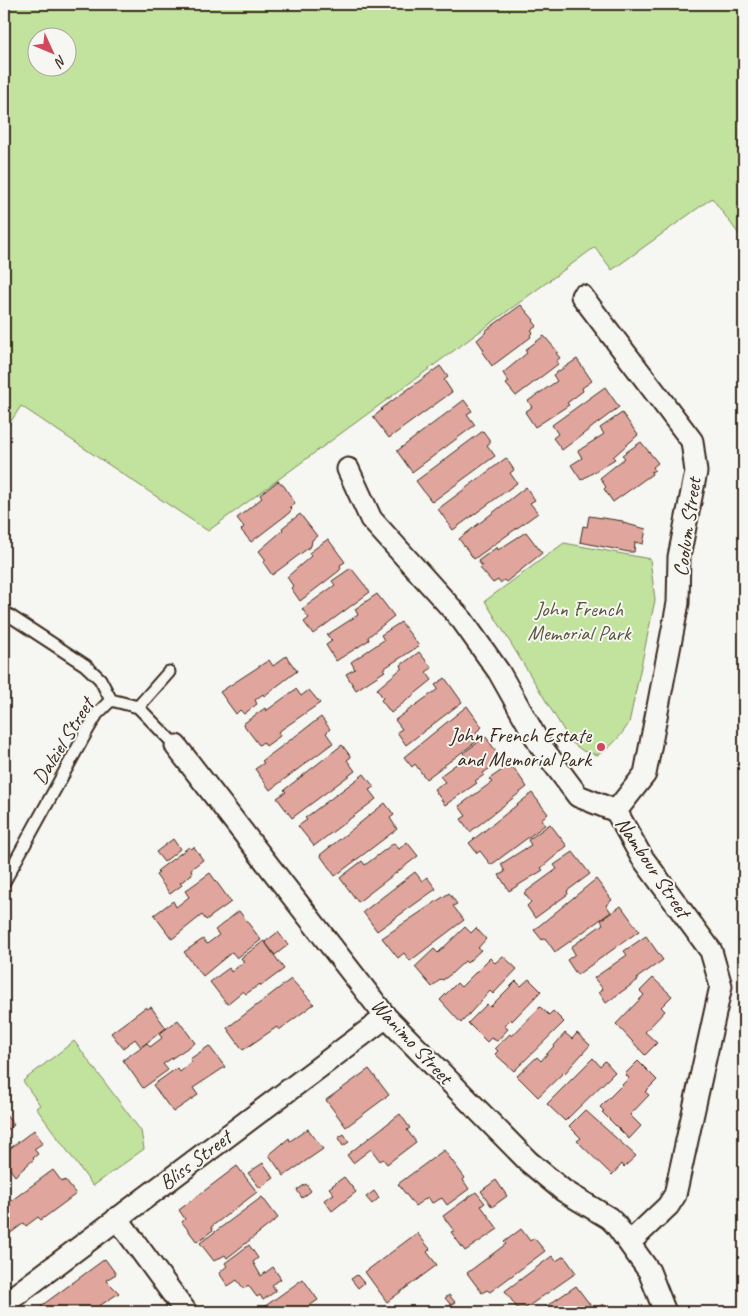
<svg xmlns="http://www.w3.org/2000/svg" width="748" height="1316" font-family="Caveat,sans-serif">
<style>
.green{fill:#c1e39d;stroke:#7e865e;fill-rule:evenodd}
.building{fill:#e0a69d;stroke:#3b2a1e}
.lines{fill:none;stroke-linecap:round;stroke-linejoin:round}
.lane-casing{stroke:#3b2a1e;stroke-width:15}
.street-casing{stroke:#3b2a1e;stroke-width:25}
.lane{stroke:#f6f6f2;stroke-width:11}
.street{stroke:#f6f6f2;stroke-width:21}
.poi-dot{fill:#d1495b;stroke:#f6f6f2;stroke-width:2}
.labels{text-anchor:middle;stroke-width:4;stroke-linejoin:round;paint-order:stroke}
.street-label{font-size:21px;fill:#3b2a1e;stroke:#f6f6f2}
.park-label{font-size:21px;fill:#5c583e;stroke:#f6f6f2}
.poi-label{font-size:21px;fill:#3b2a1e;stroke:#f6f6f2;text-anchor:end}
</style>
<rect width="100%" height="100%" fill="#f6f6f2"/>
<filter id="ink" filterUnits="userSpaceOnUse"><feTurbulence type="fractalNoise" baseFrequency=".02" numOctaves="2"/><feDisplacementMap in="SourceGraphic" scale="10" xChannelSelector="R" yChannelSelector="G"/><feConvolveMatrix kernelMatrix="1 2 1 2 8 2 1 2 1" color-interpolation-filters="sRGB"/></filter>
<g filter="url(#ink)">
<path class="green" d="M4,4h740v237l-32,-43 -100,72 -17,-23 -387,284 -187,-125 -17,26zM38,38h30v30h-30z
M564,543l86,16 5,41 -26,123c-8,13 -18,25 -32,32l-14,-4 -12,-9 -86,-141z
M74,1041l67,90 3,18 -51,37 -57,-78 4,-3 -17,-24z"/>
<path class="building" d="M521,305l13,15 -1,1 4,5 -6,4 2,2 -3,3 1,2 -39,29 -10,-14 2,-2 -7,-10 9,-8 -1,-1z
M544,336l14,16 -2,1 4,5 -4,3 2,3 -42,32 -10,-12 3,-2 -6,-9 24,-20 -2,-3z
M577,359l15,22 -10,7 1,3 -16,12 2,2 -34,22 -10,-15 7,-5 -4,-6 29,-20 -4,-6z
M440,366l8,11 -4,3 8,12 -63,46 -16,-21 9,-7 -1,-1z
M605,387l14,20 -57,43 -9,-12 5,-4 -6,-9z
M464,400l8,11 -5,3 8,11 -63,47 -15,-21z
M622,413l16,22 -25,22 2,2 -34,21 -10,-15 11,-7 -4,-7 26,-17 -4,-6z
M483,431l8,11 -4,3 8,11 -63,46 -16,-21z
M641,442l17,21 -5,4 2,3 -4,2 1,2 -39,28 -9,-13 2,-2 -6,-9 25,-20 -3,-3z
M506,458l8,12 -4,3 7,10 -64,47 -15,-21z
M278,481l6,5 11,17 -5,4 2,2 -3,4 -38,29 -10,-12 3,-3 -7,-9 25,-20 -2,-3z
M526,487l9,13 -5,3 8,10 -64,46 -15,-20z
M300,514l17,22 -5,4 -1,6 -39,29 -9,-13 3,-2 -7,-9 24,-21 -1,-2z
M589,516l34,5v2l23,6 -3,15 -8,-2 -1,10h-5l-49,-10 3,-16 4,1z
M526,532l16,21 -36,29 -2,-2 -4,3 -2,-3 -5,3 -13,-15 2,-2 -4,-5 19,-14 1,3z
M328,539l17,23 -5,3 1,3 -2,3 -39,30 -9,-13 2,-2 -6,-9 24,-21 -2,-3z
M351,568l19,24 -57,42 -9,-12 5,-4 -7,-9 33,-24 -3,-4z
M377,594l17,22 -26,21 1,3 -33,21 -10,-16 6,-4 -5,-6 31,-20 -3,-6z
M401,622l18,24 -36,23 2,2 -29,19 -10,-16 9,-5 -4,-7 33,-22 -3,-5z
M419,652l13,16 -6,4 6,8 -41,33 -10,-13 2,-2 -6,-9 25,-21 -1,-3z
M286,656l11,15 -33,25 -1,-2 -8,6 2,4 -13,10 -4,-4 -4,4 -16,-22 49,-32 4,6z
M445,678l17,24 -56,43 -9,-13 5,-3 -7,-9 43,-31 -3,-4z
M296,689l5,7 8,-6 11,13 -42,29 2,4 -14,10 -3,-4 -4,3 -16,-21 22,-16 1,3z
M467,706l15,21 -6,5 5,6 -55,41 -11,-15 -3,3 -8,-10z
M321,717l9,12 -4,4 7,10 -63,47 -15,-21 9,-6 -2,-2z
M486,737l16,23 -19,13 1,2 -9,6 2,2 -32,22 -11,-16 11,-7 -5,-6 26,-19 -3,-4z
M342,745l9,12 -4,3 8,11 -63,47 -15,-20 9,-6 -2,-2z
M508,766l2,3 3,-2 14,20 -57,45 -9,-13 5,-3 -7,-10 33,-24 -3,-3z
M364,774l10,13 -5,3 7,9 -62,47 -16,-20 9,-6 -2,-2z
M532,793l16,21 -7,5 4,6 -54,40 -11,-14 -3,2 -8,-10z
M385,803l9,12 -4,3 7,11 -62,47 -15,-21z
M550,824l17,22 -26,22 2,2 -34,21 -10,-16 6,-3 -4,-8 30,-19 -3,-5z
M173,839l7,10 -16,13 -8,-10z
M407,842l11,14 -60,46 -18,-24 22,-17 3,4 29,-22 5,6z
M189,847l2,2 3,-2 9,13 -12,9 1,5 -12,9 2,2 -12,9 -14,-19 3,-2 -2,-2z
M573,852l17,22 -23,17 1,3 -33,24 -8,-12 4,-4 -7,-9 33,-24 -3,-4z
M415,872l7,9 5,-4 9,12 -59,42 -14,-19z
M210,873l21,29 -25,18 -4,-5 -30,24 -18,-24 19,-14 3,6 13,-10 -4,-6z
M596,879l16,21 -6,5 5,7 -56,40 -10,-14 -3,2 -8,-10z
M449,893l8,11 -4,2 11,14 -54,41 -6,-8 -6,5 -16,-20z
M621,906l18,25 -62,44 -10,-15 8,-6 -4,-7 32,-23 -2,-4z
M239,911l22,29 -24,18 -5,-6 -29,24 -19,-24 19,-13 4,5 12,-9 -4,-5z
M465,927l6,6 5,-5 10,11 -8,9 3,2 -14,13 -2,-2 -14,13 -8,6 -2,-1 -9,8 -17,-20 19,-18 4,4z
M278,932l10,13 -13,10 -10,-13z
M646,936l17,24 -26,18 1,2 -32,23 -7,-11 4,-3 -9,-11 33,-23 -3,-4z
M264,941l20,28 -23,17 -1,-2 -14,10 -3,-3 -16,13 -17,-22 19,-14 2,4 13,-10 -3,-4z
M503,956l14,13 -24,25 -3,-3 -29,32 -21,-23 17,-17 4,4 29,-29 5,5z
M653,978l19,18 -11,11 4,4 -20,21 12,11 -12,12 -29,-31 28,-29 -4,-4z
M291,979l23,25 -35,26 -2,-3 -34,23 -16,-22z
M529,979l12,12 -29,30 -1,-2 -7,7 4,3 -11,12 -6,-3 -4,4 -19,-19 19,-19 3,3 26,-26 5,5z
M146,1007l1,2 4,-2 15,21 -25,19 -6,-8 -12,9 -12,-15z
M540,1007l9,8 4,-4 11,11 -50,49 -19,-17 3,-3 -3,-3 15,-14 2,2z
M178,1020l17,23 -32,21 5,6 -25,18 -20,-28 24,-17 3,4 12,-9 -3,-4z
M565,1033l7,6 5,-6 13,12 -25,28 -1,-1 -26,25 -21,-21 20,-19 4,4z
M209,1046l16,21 -32,21 5,7 -25,17 -20,-27 24,-17 3,4 12,-10 -2,-3z
M593,1058l7,8 5,-5 10,11 -50,49 -18,-17z
M638,1061l19,19 -12,12 4,3 -19,20 11,11 -12,13 -27,-27 2,-1 -4,-4 29,-29 -4,-4z
M369,1069l20,26 -43,32 -20,-27z
M585,1110l51,46 -12,11 -2,-3 -10,11 -35,-34 4,-3 -12,-12z
M4,1113l10,12 -10,7 4,5 -4,6z
M400,1114l10,14 -3,2 9,12 -29,22 -4,-5 -3,2 -9,-12 -18,14 -6,-8z
M308,1129l15,20 -39,27 -15,-21 20,-17 1,3z
M34,1130l9,13 -9,6 4,5 -5,4 1,1 -19,17 -11,-15v-8z
M344,1134l5,8 -6,4 -5,-8z
M444,1150l21,28 -2,2 6,9 -22,16 -5,-7 -10,5 -4,-6 -13,9 -17,-22z
M263,1163l11,15 -14,10 -12,-15z
M237,1166l20,26 -46,35 2,3 -16,12 -15,-20 3,-3 -6,-9z
M53,1170l9,12 3,-2 11,14 -35,26 -3,-3 -12,9 -2,-3 -20,15v-32z
M344,1177l12,15 -24,19 -8,-11 10,-6 -5,-6z
M496,1180l11,16 -15,11 -11,-16z
M306,1184l5,7 -9,7 -5,-8z
M374,1191l5,7 -7,6 -6,-7z
M476,1192l9,11 -4,3 17,23 -33,22 -14,-19 3,-1 -11,-15z
M262,1197l16,21 -51,40 -2,-3 -11,6 -14,-18z
M521,1229l9,12 4,-3 11,13 -55,41 -3,-2 -5,3 -15,-20 39,-29 -2,-2z
M417,1233l13,16 -3,3 10,13 -50,37 -22,-30z
M249,1245l9,13 -5,4 8,14 12,-9 8,12 -9,6 4,6 -13,9 -3,-5 -3,2 -9,-12 -4,4 -7,-9 -9,6 -9,-13 8,-7 -2,-3z
M552,1256l4,5 8,-5 12,17 -56,39 -15,-21z
M105,1259l11,15 -10,6 13,13 -29,19h-45l-4,-6z
M357,1275l7,8 -6,5 -7,-9z
M303,1279l15,21 -18,12h-43z
M576,1286l15,20 -6,6h-47z
M449,1295l6,7 -4,3 -6,-7z
M603,1304l6,8h-16z
M432,1306l6,6h-21l7,-4 1,3z"/>
<g class="lines">
<defs>
<path id="lane" d="M4,612l81,53 15,14 11,21 27,7 38,39
M138,707l31,-35
M4,882l83,-151 10,-17 14,-14"/>
<path id="street" d="M582,296l110,145 4,31 -17,85 -1,46 -33,171 -29,37
M348,469l23,50 91,101 37,52 41,73 38,51 38,15 25,45 70,95 10,35 -46,209 -7,11 -39,37
M176,746l210,271 143,145 35,29 45,27 7,7 33,46 16,41
M117,1218l69,94
M4,1304l382,-287"/>
</defs>
<use href="#lane" class="lane-casing"/>
<use href="#street" class="street-casing"/>
<use href="#lane" class="lane"/>
<use href="#street" class="street"/>
</g>
</g>
<circle class="poi-dot" cx="601" cy="747" r="5"/>
<g class="labels">
<g class="street-label">
<text transform="translate(687 527) rotate(-82)" y="7">Coolum Street</text>
<text transform="translate(63 741) rotate(-58)" y="7">Dalziel Street</text>
<text transform="translate(653 867) rotate(56)" y="7">Nambour Street</text>
<text transform="translate(412 1041) rotate(47)" y="7">Wanimo Street</text>
<text transform="translate(195 1160) rotate(-37)" y="7">Bliss Street</text>
</g>
<g class="park-label">
<text x="579" y="616">John French<tspan x="579" dy="24">Memorial Park</tspan></text>
</g>
<g class="poi-label">
<text x="591" y="742">John French Estate<tspan x="591" dy="24">and Memorial Park</tspan></text>
</g>
</g>
<rect width="748" height="1316" fill="none" stroke="#f6f6f2" stroke-width="20"/>
<rect x="10" y="10" width="728" height="1296" fill="none" stroke="#3b2a1e" stroke-width="2" filter="url(#ink)"/>
<g transform="translate(52 52) rotate(134)"><circle r="24" fill="#f6f6f2" stroke="#aba49d"/>
<path d="M0-4L9 19L0 12L-9 19Z" fill="#d1495b"/>
<text y="-8" font-size="14" font-weight="bold" text-anchor="middle" fill="#3b2a1e">N</text>
</g>
</svg>
